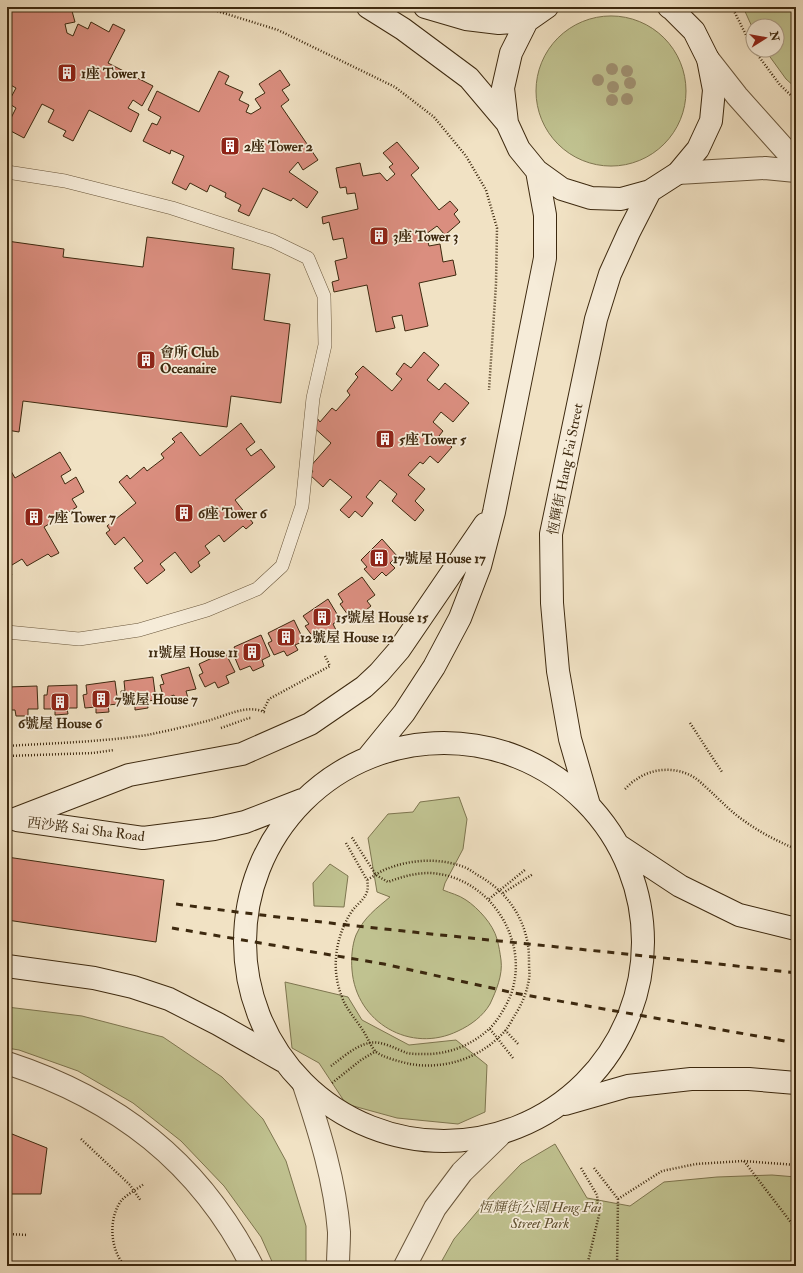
<svg xmlns="http://www.w3.org/2000/svg" width="803" height="1273" font-family="'IM FELL Double Pica','Noto Serif TC',serif">
<style>
.green{fill:#c0c290;stroke:#7e7650}
.building{fill:#da8e7f;stroke:#3d290f}
.lines{fill:none;stroke-linecap:round;stroke-linejoin:round}
.lane-casing{stroke:#6a573c;stroke-width:14}
.street-casing{stroke:#6a573c;stroke-width:24}
.secondary-casing{stroke:#3d290f;stroke-width:24}
.path{stroke:#3d290f;stroke-width:2.5;stroke-dasharray:1 2;stroke-linecap:butt}
.lane{stroke:#f6ecd9;stroke-width:13}
.street{stroke:#f6ecd9;stroke-width:22}
.secondary{stroke:#f6ecd9;stroke-width:22}
.rail{stroke:#3d290f;stroke-width:3;stroke-dasharray:7 7;stroke-linecap:butt}
.tree{fill:#a09172}
.labels{text-anchor:middle;stroke-width:3.5;stroke-linejoin:round;paint-order:stroke}
.poi-label{font-size:14px;font-weight:bold;fill:#3d290f;stroke:#f6ecd9;text-anchor:start}
.street-label{font-size:14px;fill:#3d290f;stroke:#f6ecd9}
.park-label{font-size:14px;font-style:italic;fill:#5e4f2f;stroke:#f6ecd9}
</style>
<rect width="100%" height="100%" fill="#f1e2c4"/>
<filter id="stains"><feTurbulence type="fractalNoise" baseFrequency=".005" numOctaves="4"/><feColorMatrix values="0 0 0 0 .2 0 0 0 0 .09 0 0 0 0 .02 0 0 0 .5 -.17"/></filter>
<radialGradient id="worn" r=".72"><stop offset=".6" stop-color="#630" stop-opacity="0"/><stop offset="1" stop-color="#630" stop-opacity=".3"/></radialGradient>
<path class="green" d="M743,7h53v81l-10,-9 -21,-29h12v-24h-24v3z
M536 91a75 75 0 1 1 150 0a75 75 0 1 1-150 0Z
M459,797l8,22 -4,30 -18,34 -2,7c7,3 16,5 23,10 12,8 27,24 31,39 2,7 3,14 4,21 2,15 -5,31 -11,44 -7,12 -19,21 -32,27 -47,23 -102,-8 -106,-61 -1,-11 0,-25 4,-35 8,-18 21,-27 34,-38l-13,-5 -9,-54 20,-24 25,-2 7,-10z
M330,864l18,12 -4,31 -30,-1 -1,-23z
M285,982l63,15 14,23 47,25 47,-5 31,25 -2,47 -27,12 -61,-6 -51,-14 -27,-41 -27,-15z
M7,1007l75,9 81,21 59,40 41,42 23,42 20,65v40h-32l-13,-29 -37,-51 -43,-45 -48,-38 -55,-32 -59,-21 -12,-2z
M555,1144l32,54 43,8 34,-24 53,-5 55,-2 24,2v89h-357l15,-27 39,-46 28,-29z"/>
<path class="building" d="M7,7h3v4l18,-4h54v2l-10,2 3,11 -10,2 2,9 6,3 5,-12 10,5 3,-7 18,10 4,-8 12,6 -17,33 45,23 -11,20 -9,-6 -5,8 11,6 -8,18 -42,-22 -16,31 -10,-5 3,-5 -18,-9 6,-12 -12,-6 -18,34 -17,-9v-3l9,-18 -8,-5 8,-15 -9,-5z
M280,70l10,15 -8,5 7,10 -8,6 37,54 -15,10 -5,-8 -9,10 29,20 -11,16 -14,-10 -2,3 -28,-13 -14,28 -11,-5 3,-6 -16,-8 1,-4 -16,-8 -3,7 -17,-9 -4,7 -14,-7 12,-27 -13,-6 -1,4 -27,-13 9,-18 5,2 4,-8 -13,-7 9,-19 42,21 20,-41 10,5 -4,8 18,8 -4,8 10,5 -3,7 5,2 10,-6 -6,-9 10,-6 -6,-9z
M397,142l22,26 -8,7 28,35 11,-9 8,9 -4,4 6,8 -15,13 -8,-9 -11,8 3,12 11,-2 3,18 10,-2 3,15 -37,8 9,43 -23,5 -3,-16 -10,2 3,11 -19,4 -9,-47 -33,7 -2,-10 7,-2 -4,-19 12,-3 -4,-20 -10,2 -4,-18 -6,2 -1,-7 36,-8 -3,-16 -8,1 -1,-7 -6,1 -4,-20 24,-5 3,13 17,-3 7,8 8,-7 -6,-7 4,-3 -10,-11z
M147,237l87,11 -2,21 38,5 -6,46 26,4 -9,79 -50,-7 -4,31 -204,-26 -4,31 -12,-2v-189l57,8 -1,8 80,10z
M424,352l15,13 -12,15 12,10 6,-7 24,20 -16,19 -12,-10 -8,10 10,9 -4,5 13,11 -14,16 -8,-7 -7,8 -3,-2 -12,13 17,14 -10,12 9,9 -9,11 -23,-20 5,-7 -17,-14 -14,17 7,6 -11,14 -7,-6 -6,7 -9,-8 12,-13 -22,-18 -7,8 -13,-12 3,-4 -4,-3 22,-25 -20,-18 6,-7 3,4 12,-14 4,3 14,-16 -3,-4 11,-14 -3,-3 8,-8 29,25 10,-12 -6,-5 8,-11 7,5z
M241,423l14,19 -9,7 5,7 10,-7 14,18 -40,33 18,23 -7,6 -3,-3 -19,16 -5,-7 -14,11 5,7 -12,9 2,4 -9,7 -16,-21 -15,12 5,6 -18,14 -13,-16 9,-7 -19,-24 -9,8 -9,-12 4,-3 -3,-4 29,-23 -17,-21 8,-7 3,4 14,-12 3,4 17,-13 -3,-4 14,-12 -3,-3 9,-7 19,24z
M60,452l11,18 -10,6 4,8 11,-7 8,15 -12,7 5,8 -33,20 15,26 -8,4 -3,-3 -21,12 -5,-7 -15,9 5,7 -5,3v-114l8,14z
M382,539l15,17 -7,7 5,5 -9,8 -4,-4 -8,8 -10,-11 3,-2 -6,-7z
M362,577l13,18 -8,6 4,5 -10,8 -4,-5 -9,6 -8,-11 3,-2 -5,-8z
M328,599l12,20 -7,5 3,6 -10,6 -4,-5 -9,6 -8,-11 4,-2 -6,-8z
M294,620l10,21 -9,4 3,5 -11,6 -3,-5 -10,4 -6,-12 4,-2 -4,-8z
M261,635l9,21 -8,4 2,6 -11,5 -3,-5 -10,4 -5,-12 3,-2 -4,-9z
M225,652l10,20 -9,4 3,7 -11,5 -3,-6 -10,5 -6,-12 4,-2 -4,-9z
M189,667l7,22 -10,2 2,7 -12,3 -2,-6 -10,4 -4,-14 4,-1 -3,-9z
M153,677l3,23 -9,1 1,7 -13,2v-7l-12,2 -2,-14h4l-1,-10z
M115,681l3,23 -10,1 1,7 -13,1v-6l-11,1 -2,-13 4,-1 -1,-9z
M77,685v23h-10l1,6 -13,1v-6h-11v-14h3l1,-9z
M37,686l1,23h-10v7h-12l-1,-6h-8l1,-23z
M7,857l157,23 -8,62 -149,-22z
M7,1132l40,16 -6,46h-34z"/>
<g class="lines">
<defs>
<path id="lane" d="M7,172l58,9 107,27 101,33 35,17 16,38 1,49 -12,53 -11,108 -20,60 -25,23 -50,21 -68,20 -60,9 -72,-7"/>
<path id="street" d="M708,59l29,37 59,66
M678,173l87,-5 31,3
M7,1063c110,36 192,99 245,203
M304,1085c16,48 31,96 35,147 0,11 -1,23 -1,34
M405,1266l30,-58 27,-36 37,-36"/>
<path id="secondary" d="M368,7l35,22 66,49 38,45
M425,7l41,12 33,4 28,-2
M547,7l-20,14 -16,32 -8,35 4,35 12,26 18,22 25,18 29,9 30,1 29,-8 28,-18 20,-24 13,-28 3,-31 -6,-31 -14,-28 -22,-22 -3,-2
M245 942a199 199 0 1 1 398 0a199 199 0 1 1-398 0Z
M369,756l35,-43 30,-46 26,-49 20,-52 14,-54 51,-254v-43l-8,-44
M589,805l-19,-66 -12,-68 -6,-68 -1,-69 45,-215 14,-45 19,-42 21,-41
M15,819l114,-44 113,-21 68,-30 54,-37 15,-14 20,-23 86,-126
M17,820l126,18 71,-9 31,-7 57,-22
M618,845l62,41 59,29 57,14
M7,966l87,12 39,9 36,12 49,25 65,37
M565,1104l63,-18 63,-7h58l47,4"/>
</defs>
<use href="#lane" class="lane-casing"/>
<use href="#street" class="street-casing"/>
<use href="#secondary" class="secondary-casing"/>
<path class="path" d="M213,7l4,4 61,19 117,57 39,30 32,39 20,34 11,38 -1,56 -7,106
M732,7l21,42
M754,50l26,35 16,15
M263,711l6,-12 61,-33 -5,-10
M690,723l32,49
M221,728l28,-10h3
M7,746c47,-3 94,-4 140,-11 20,-4 41,-9 60,-14 19,-5 41,-18 59,-8
M7,756l86,-3 21,-3
M625,789c4,-4 8,-8 12,-10 18,-13 46,-12 62,2 13,11 24,23 36,33 19,15 39,26 61,35
M346,843l21,37c4,18 -9,21 -17,34 -15,25 -19,56 -8,83 4,12 13,21 20,32 5,7 8,16 13,22 6,6 26,11 35,13 35,6 71,-6 95,-33 4,-5 7,-11 10,-16 7,-11 12,-23 14,-36 1,-5 0,-10 0,-15 0,-7 0,-13 -1,-19 -5,-30 -22,-53 -47,-68 -6,-3 -11,-8 -17,-10 -23,-9 -51,-8 -75,1 -7,2 -15,8 -22,12
M503,893l30,-19
M489,899l37,-30
M490,1029l23,29
M505,1030l14,15
M331,1066c11,-8 24,-20 38,-23 12,-3 27,6 38,10 5,1 10,1 15,1 25,1 48,-8 66,-24 9,-8 17,-22 22,-33 22,-56 -21,-122 -81,-124 -14,0 -28,4 -41,9l-12,-7 -25,-39
M332,1083l29,-23 15,-9
M81,1139l49,46 11,16
M744,1161l52,68
M581,1168l16,27 2,20 -12,51
M594,1168l24,31 -1,67
M618,1199l44,-28 34,-7 47,-3 53,4
M7,1234l21,1
M125,1266c-15,-16 -17,-47 -4,-65 5,-6 16,-12 23,-17"/>
<use href="#lane" class="lane"/>
<use href="#street" class="street"/>
<use href="#secondary" class="secondary"/>
<path class="rail" d="M176,904c206,28 414,44 620,69
M172,928l212,36 130,29 282,50"/>
</g>
<g class="tree">
<circle cx="612" cy="69" r="6"/>
<circle cx="627" cy="71" r="6"/>
<circle cx="598" cy="80" r="6"/>
<circle cx="630" cy="83" r="6"/>
<circle cx="613" cy="87" r="6"/>
<circle cx="627" cy="99" r="6"/>
<circle cx="612" cy="100" r="6"/>
</g>
<defs>
<symbol id="building-square" viewBox="-11 -11 22 22"><rect x="-9" y="-9" width="18" height="18" rx="4" fill="#8f2418" stroke="#f6ecd9"/><path d="M-4-6H4V6H1V3H-1V6H-4ZM-2.5-4.3h1.7v1.8h-1.7ZM.8-4.3h1.7v1.8H.8ZM-2.5-1h1.7V.8h-1.7ZM.8-1h1.7V.8H.8Z" fill="#fff"/></symbol>
</defs>
<g fill-rule="evenodd">
<use href="#building-square" x="56" y="62" width="22" height="22"/>
<use href="#building-square" x="219" y="135" width="22" height="22"/>
<use href="#building-square" x="368" y="225" width="22" height="22"/>
<use href="#building-square" x="135" y="349" width="22" height="22"/>
<use href="#building-square" x="374" y="428" width="22" height="22"/>
<use href="#building-square" x="173" y="502" width="22" height="22"/>
<use href="#building-square" x="23" y="506" width="22" height="22"/>
<use href="#building-square" x="368" y="547" width="22" height="22"/>
<use href="#building-square" x="311" y="606" width="22" height="22"/>
<use href="#building-square" x="275" y="626" width="22" height="22"/>
<use href="#building-square" x="241" y="641" width="22" height="22"/>
<use href="#building-square" x="90" y="688" width="22" height="22"/>
<use href="#building-square" x="49" y="691" width="22" height="22"/>
</g>
<g class="labels">
<g class="poi-label">
<text x="81" y="78">1座 Tower 1</text>
<text x="244" y="151">2座 Tower 2</text>
<text x="393" y="241">3座 Tower 3</text>
<text x="160" y="357">會所 Club<tspan x="160" dy="16">Oceanaire</tspan></text>
<text x="399" y="444">5座 Tower 5</text>
<text x="198" y="518">6座 Tower 6</text>
<text x="48" y="522">7座 Tower 7</text>
<text x="393" y="563">17號屋 House 17</text>
<text x="336" y="622">15號屋 House 15</text>
<text x="300" y="642">12號屋 House 12</text>
<text x="238" y="657" text-anchor="end">11號屋 House 11</text>
<text x="115" y="704">7號屋 House 7</text>
<text x="60" y="728" text-anchor="middle">6號屋 House 6</text>
</g>
<g class="street-label">
<text transform="translate(565 469) rotate(-79)" y="5">恆輝街 Hang Fai Street</text>
<text transform="translate(86 829) rotate(7)" y="5">西沙路 Sai Sha Road</text>
</g>
<g class="park-label">
<text x="540" y="1212">恆輝街公園 Heng Fai<tspan x="540" dy="16">Street Park</tspan></text>
</g>
</g>
<rect width="803" height="1273" fill="none" stroke="#f1e2c4" stroke-width="24"/>
<rect x="8" y="8" width="787" height="1257" fill="none" stroke="#3d290f" stroke-width="2"/>
<rect x="12" y="12" width="779" height="1249" fill="none" stroke="#3d290f"/>
<g transform="translate(765 38) rotate(79)"><circle r="19" fill="#f6ecd9" stroke="#ac9e88"/>
<path d="M0-3L7 15L0 10L-7 15Z" fill="#8f2418"/>
<text y="-6" font-size="11" font-weight="bold" text-anchor="middle" fill="#3d290f">N</text>
</g>
<rect width="100%" height="100%" filter="url(#stains)"/>
<rect width="100%" height="100%" fill="url(#worn)"/>
</svg>
